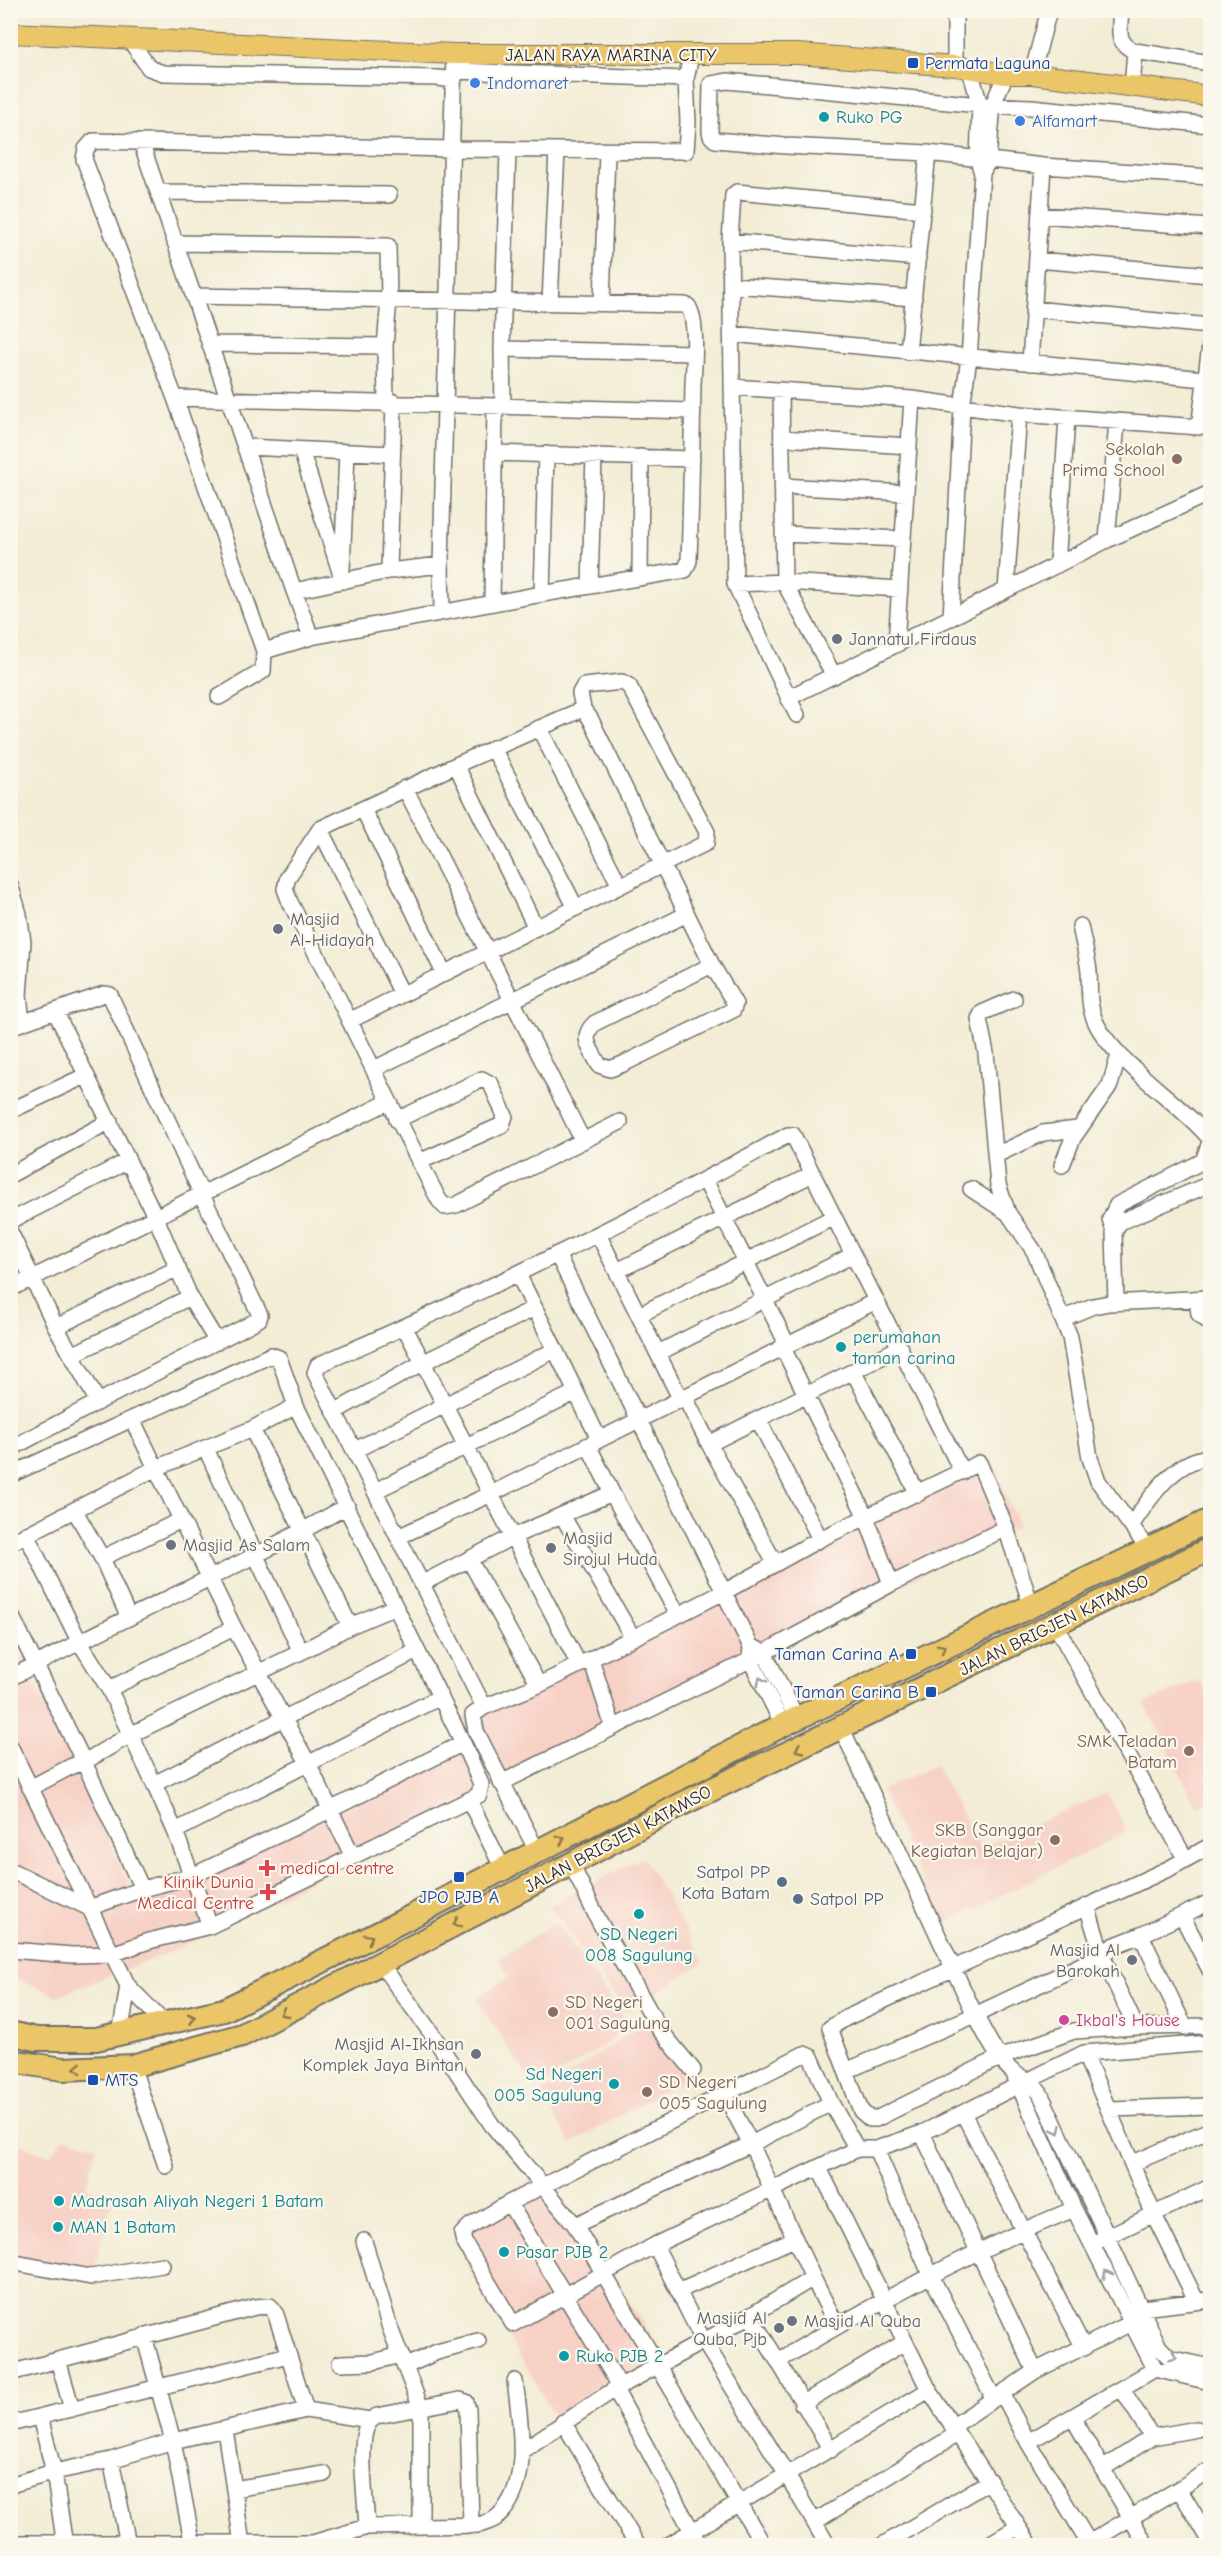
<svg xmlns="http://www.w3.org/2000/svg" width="1221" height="2556" font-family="'Comic Neue',sans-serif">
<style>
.built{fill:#f7d1c6}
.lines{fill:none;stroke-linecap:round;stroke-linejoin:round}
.minor-casing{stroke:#716f67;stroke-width:18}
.major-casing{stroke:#716f67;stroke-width:22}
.highway-casing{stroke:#716f67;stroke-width:26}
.minor{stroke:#fff;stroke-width:15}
.major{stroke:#ebc669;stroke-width:20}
.highway{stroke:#ebc669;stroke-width:22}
.oneway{stroke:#8b784a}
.oneway2{stroke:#a0a0a0}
.transit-dot{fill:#1a4fb4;stroke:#fbf7ec;stroke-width:2}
.shop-dot{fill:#3f7fe0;stroke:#fbf7ec;stroke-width:2}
.culture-dot{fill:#0f9aa8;stroke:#fbf7ec;stroke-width:2}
.education-dot{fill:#8d6e63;stroke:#fbf7ec;stroke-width:2}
.worship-dot{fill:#6b7280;stroke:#fbf7ec;stroke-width:2}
.health-dot{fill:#e0444e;stroke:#fbf7ec;stroke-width:2}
.service-dot{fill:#5c6f8a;stroke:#fbf7ec;stroke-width:2}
.hotel-dot{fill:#d1479c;stroke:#fbf7ec;stroke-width:2}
.labels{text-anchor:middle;stroke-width:4.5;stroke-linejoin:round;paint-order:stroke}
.street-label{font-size:18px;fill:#2b2b2b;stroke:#fbf7ec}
.transit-label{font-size:18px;fill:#164399;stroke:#fbf7ec;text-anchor:start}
.shop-label{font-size:18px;fill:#366cbe;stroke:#fbf7ec;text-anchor:start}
.culture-label{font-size:18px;fill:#0d838f;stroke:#fbf7ec;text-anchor:start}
.education-label{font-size:18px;fill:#785e54;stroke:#fbf7ec;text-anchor:end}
.worship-label{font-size:18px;fill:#5b616d;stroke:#fbf7ec;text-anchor:start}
.health-label{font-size:18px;fill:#be3a42;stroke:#fbf7ec;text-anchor:start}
.service-label{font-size:18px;fill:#4e5e75;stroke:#fbf7ec;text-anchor:end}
.hotel-label{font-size:18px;fill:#b23c85;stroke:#fbf7ec;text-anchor:start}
</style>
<rect width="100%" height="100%" fill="#fbf7ec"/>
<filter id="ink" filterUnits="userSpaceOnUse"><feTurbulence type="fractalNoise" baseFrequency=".0167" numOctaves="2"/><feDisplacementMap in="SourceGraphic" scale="12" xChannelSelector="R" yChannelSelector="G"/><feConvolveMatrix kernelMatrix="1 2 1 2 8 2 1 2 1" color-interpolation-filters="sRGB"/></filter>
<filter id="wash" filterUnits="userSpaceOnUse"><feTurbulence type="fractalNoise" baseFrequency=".008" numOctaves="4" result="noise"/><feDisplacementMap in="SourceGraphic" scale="24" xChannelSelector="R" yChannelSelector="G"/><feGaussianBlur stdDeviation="1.35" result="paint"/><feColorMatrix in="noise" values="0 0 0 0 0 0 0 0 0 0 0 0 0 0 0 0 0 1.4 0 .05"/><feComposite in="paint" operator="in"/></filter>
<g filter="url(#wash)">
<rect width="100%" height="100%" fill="#f3edd6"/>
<path class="built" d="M990,1458l29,68 -527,262 -321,164 -114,44 -46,-20 -1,-346 126,269 68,-23 269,-130 -11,-28z
M1200,1680l10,20v99l-13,8 -53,-104z
M935,1765l45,83 127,-55 20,39 -184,93 -62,-135z
M643,1857l61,105 -78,50 -76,-106z
M556,1922l73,103 -21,18 -72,46 -60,-90 33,-22 -11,-18z
M646,2022l44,53 -119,69 -30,-51z
M64,2137l33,9 -11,41 28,8 -22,82 -81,-22 -1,-114 41,15z
M543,2172l121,183 -108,64 -86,-148 -15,-38 10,-13z"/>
</g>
<g filter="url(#ink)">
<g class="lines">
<defs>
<path id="minor" d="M1121,10c-1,19 -6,33 14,41l75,12
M130,40l19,28 14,5 275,5 16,2
M955,66v-56
M970,70l10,35 -2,55 4,13 6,-12 5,-57 13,-30
M454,71l232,8 5,-23
M1032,74l17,-64
M1132,87l3,-36
M1210,125l-179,-18 -51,-2 -253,-24 -16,3 -1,47 1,5 4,4 71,6 142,7 115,13 167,11
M141,142l153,449 17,46
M158,192l231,3
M1040,215l170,12
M730,241l188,17
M175,243l213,3 1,54 -4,46
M1037,260l173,15
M731,285l183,13
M193,296l492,9 3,1c10,16 6,58 5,78 -1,59 -2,118 -4,177l-4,9 -143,24 -231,43 -47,14
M550,303l7,-153
M602,303l5,-151
M1033,309l177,17
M732,334l472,45
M210,344l175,2 1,59
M502,349l192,4
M908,352l20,-199
M1030,363l13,-197
M732,387l180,12 107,15 180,13 11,-81
M781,391l3,191 50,94
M175,398l518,13
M503,407l-1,-58 6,-199
M782,438l127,8
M245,447l147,7
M301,450l42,131
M495,453l197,6
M782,486l124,7
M783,534l120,5
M1107,540l10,-118
M1057,565l10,-147
M342,569l5,-117
M389,571l5,-169
M640,578l1,-121
M735,584l49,-2 116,7
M590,585l4,-129
M1006,590l13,-176
M294,591l95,-20 52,-6
M542,594l4,-140
M492,603l3,-196
M442,612l-1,-47 13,-511
M951,618l11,-211 7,-49 13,-185
M896,645l16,-246
M219,697l44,-26 1,-20 -89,-253 -91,-239 2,-10 7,-8 359,8 234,2 2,-29 -2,-43
M788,698l319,-158 103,-47
M797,715l-62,-131 -5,-343 3,-46 4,-3 186,18
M539,728l81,158
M493,748l83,160
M456,765l80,163
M405,788l178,353
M363,809l81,164
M320,829l82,165
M10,884l9,30 4,28 -4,53 3,28
M1080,926c3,15 7,30 9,45 1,13 -1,28 3,41 11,44 89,90 118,127
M56,1013l100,205 34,79 27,45
M351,1020l355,-177 1,-11 -78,-146 -7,-4 -38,4 -4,7 3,16
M10,1027l94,-33 6,1 92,200 58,120 -1,4 -18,10 -143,73 -88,47
M374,1069l313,-155
M10,1111l75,-35
M397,1120l85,-41 9,5 14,32 -3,9 -83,37
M620,1122l-164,83 -11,2 -6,-7c-51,-98 -98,-199 -149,-298l-5,-13 3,-12 32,-48 136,-64 127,-56 7,9 122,247 23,39 -2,6 -110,54 -13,5 -11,-4c-8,-16 -20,-28 -4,-42l117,-58
M996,1155l47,-22 35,-4
M1062,1165l11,-27 37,-53 9,-30
M10,1175l100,-54
M705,1180l82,164
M971,1189l37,24 26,38 36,86 20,121 8,23 51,69
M1008,1213l-10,-28 -12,-132 -7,-34 3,-6 32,-14
M10,1221l118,-60
M1114,1231l-4,-12 7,-14 86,-44 7,-19
M10,1232l46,95 42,75
M598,1234l82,164
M557,1254l194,393
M617,1271l196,-97
M518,1274l81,165
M10,1289l378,-187
M1197,1300l2,14 11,9
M1116,1303l-2,-72 6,-9 90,-38
M639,1315l195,-98
M1064,1318l29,-12 16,-3 101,-5
M56,1327l122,-59
M405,1328l174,337
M782,1346l84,171 25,67
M658,1353l195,-98
M72,1355l118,-58
M853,1371l65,123
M684,1396l25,48 190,-96
M336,1411l88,-49 111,-54
M132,1419l102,209 74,135 45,94
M758,1419l62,120
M252,1429l98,197
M709,1444l66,119
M206,1449l95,203
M355,1450l200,-100
M10,1475l261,-120 8,3 17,48 167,337 18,41 -2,11 -269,131 -61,15 -37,13 -40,1 -62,-5
M375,1491l201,-99
M612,1493l66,122
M75,1511l27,47 27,60
M562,1515l71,123
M1131,1526c19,-29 43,-66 79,-69
M26,1534l53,107 30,48 45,95 21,47 35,95
M398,1537l93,-43 385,-193
M10,1543l146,-75 96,-39 44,-23
M102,1558l79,-38
M470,1561l69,124
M421,1584l91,-47 100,-44 -24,-48
M10,1613l74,149 58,127
M1055,1624l130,234
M591,1659l22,68
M10,1678c111,-60 227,-109 337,-172
M109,1689l125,-61
M484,1707l-169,-334 3,-8c160,-69 316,-147 470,-230h5l169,337
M783,1725l-33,-66 1,-12 13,5 33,67
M842,1729l133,286c11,19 21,43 38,57 10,7 19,10 27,21l119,254 11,11 40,9
M10,1746l118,240 37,38
M501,1783l255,-126 135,-73 115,-56
M154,1784l263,-133
M30,1788l42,-22 12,-4 46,-27 171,-83 49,-26 45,-19
M469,1800l34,69
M175,1831l265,-134
M1210,1846l-40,22 -324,150 -16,10 31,83 9,8h6l125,-62 73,-26 62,-4 74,-1
M537,1851l-61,-120 -3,-16 11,-8 55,-22 185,-93 96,-53 159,-76 27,65 25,77
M571,1864l28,57 61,109 33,40
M10,1870l79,38 53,-19 50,-13 138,-66 133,-67
M1087,1906l15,49 34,72
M1182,1916l28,54
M1141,1935l44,93
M380,1963l52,71 60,91 83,100 189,321
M120,2035l8,-49
M1084,2053l70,162 42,85
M132,2066l34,100
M846,2071l129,-56 127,-60 11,-9 28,-11 69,-33
M1015,2077l59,132 81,160 55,13
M1108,2109l102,-3
M963,2113l121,235
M922,2133l113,238
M857,2149l-26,-46 -20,-46 -7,-3 -295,149 -39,23 -8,8 2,8 49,82 142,-79 202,-96h19l46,-16 162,-80 126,-10
M876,2149l55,127 63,123
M1133,2163l77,-33
M819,2168l110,222 102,156
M509,2203l111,183
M575,2225l176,-81 80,-41
M1100,2240l110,-53
M364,2241l26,87 31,80v118
M655,2245l48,95 84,135 41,71
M10,2262l81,15 71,-12
M813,2278l24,48
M678,2291l116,-52
M1133,2309l77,-9
M750,2316l28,45c96,-57 193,-110 296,-152
M144,2336l29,105 20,105
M58,2360l14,49
M778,2361l53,89
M340,2363l33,-1 28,-7
M406,2366l31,-14 41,-11
M10,2373l245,-66 15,-1 6,9 30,95
M615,2389l85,157
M1003,2395l25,47 63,104
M802,2404l103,-62
M40,2417l14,55 11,74
M1073,2418l74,128
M563,2422l75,124
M10,2424l278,-69
M952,2427l83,-56 96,-48
M225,2429l17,115
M1152,2437l45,-8
M1028,2442l127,-73
M523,2450l92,-61 135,-73 63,-38 -62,-134 -27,-51
M111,2460l17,84
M1102,2469l50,-32 -30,-48
M10,2485l44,-13 57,-12 62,-19 133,-31 64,10
M234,2489l90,-15
M1179,2489l31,51
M814,2522l143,-88
M367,2527c-1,-24 -9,-82 0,-101 2,-5 5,-7 10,-10l83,-16 6,2 2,8 3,116
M10,2543h303l54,-16 112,-2c6,-2 13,-4 17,-7 37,-30 24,-97 19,-137
M667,2546l262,-156
M881,2546l109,-65
M986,2546l32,-19
M1084,2546l126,-76"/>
<path id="major" d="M10,33l444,21h343l158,12 51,8h26l178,22"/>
<path id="highway" d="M10,2033l26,6h60l128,-29 159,-79 400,-206 427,-205
M10,2061l53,8 69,-3 110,-31 329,-171 109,-59 530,-256"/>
</defs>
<use href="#minor" class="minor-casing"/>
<use href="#major" class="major-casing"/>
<use href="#highway" class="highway-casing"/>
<use href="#minor" class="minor"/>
<use href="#major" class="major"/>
<use href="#highway" class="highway"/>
</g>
<defs><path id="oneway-chevron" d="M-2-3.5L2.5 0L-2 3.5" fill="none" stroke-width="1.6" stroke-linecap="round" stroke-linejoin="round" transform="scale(1.5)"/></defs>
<g class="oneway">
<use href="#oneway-chevron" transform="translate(942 1648) rotate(-26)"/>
<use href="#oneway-chevron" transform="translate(799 1749) rotate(155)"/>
<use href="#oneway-chevron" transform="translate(561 1839) rotate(-26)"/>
<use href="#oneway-chevron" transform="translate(457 1923) rotate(153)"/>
<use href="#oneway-chevron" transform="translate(369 1938) rotate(-26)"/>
<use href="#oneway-chevron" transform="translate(284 2013) rotate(152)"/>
<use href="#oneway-chevron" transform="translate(192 2018) rotate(-14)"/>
<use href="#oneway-chevron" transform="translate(78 2068) rotate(178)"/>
</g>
<g class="oneway2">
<use href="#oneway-chevron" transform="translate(761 1681) rotate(-116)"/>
<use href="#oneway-chevron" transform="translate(1057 2130) rotate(65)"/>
<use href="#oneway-chevron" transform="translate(1107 2274) rotate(-116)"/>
<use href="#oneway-chevron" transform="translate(1173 2357) rotate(26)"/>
</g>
</g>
<g class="transit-dot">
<rect x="907" y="57" width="12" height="12" rx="3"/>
<rect x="905" y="1648" width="12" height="12" rx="3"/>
<rect x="925" y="1686" width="12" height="12" rx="3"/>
<rect x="453" y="1871" width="12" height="12" rx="3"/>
<rect x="87" y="2074" width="12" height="12" rx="3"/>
</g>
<g class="shop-dot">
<circle cx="475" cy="83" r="6"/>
<circle cx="1020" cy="121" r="6"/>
</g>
<g class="culture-dot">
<circle cx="824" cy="117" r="6"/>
<circle cx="841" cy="1347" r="6"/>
<circle cx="639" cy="1914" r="6"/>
<circle cx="614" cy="2084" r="6"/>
<circle cx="59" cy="2201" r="6"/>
<circle cx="58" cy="2227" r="6"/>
<circle cx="504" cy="2252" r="6"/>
<circle cx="564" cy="2356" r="6"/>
</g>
<g class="education-dot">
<circle cx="1177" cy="459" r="6"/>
<circle cx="1189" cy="1751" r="6"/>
<circle cx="1055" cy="1840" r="6"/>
<circle cx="553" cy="2012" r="6"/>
<circle cx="647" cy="2092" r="6"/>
</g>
<g class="worship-dot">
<circle cx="837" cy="639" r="6"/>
<circle cx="278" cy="929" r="6"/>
<circle cx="171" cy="1545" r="6"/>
<circle cx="551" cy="1548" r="6"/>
<circle cx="1132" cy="1960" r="6"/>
<circle cx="476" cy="2054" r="6"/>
<circle cx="792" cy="2321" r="6"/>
<circle cx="779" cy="2328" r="6"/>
</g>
<g class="health-dot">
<path d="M264 1859h6v6h6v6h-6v6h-6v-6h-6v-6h6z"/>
<path d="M265 1883h6v6h6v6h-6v6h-6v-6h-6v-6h6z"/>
</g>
<g class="service-dot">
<circle cx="782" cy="1882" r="6"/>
<circle cx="798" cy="1899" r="6"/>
</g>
<circle class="hotel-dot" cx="1064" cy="2020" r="6"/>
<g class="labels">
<g class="street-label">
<text x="611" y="61">JALAN RAYA MARINA CITY</text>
<text transform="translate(1054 1625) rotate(-26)" y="6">JALAN BRIGJEN KATAMSO</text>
<text transform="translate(618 1839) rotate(-28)" y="6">JALAN BRIGJEN KATAMSO</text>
</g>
<g class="transit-label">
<text x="925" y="69">Permata Laguna</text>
<text x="899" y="1660" text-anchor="end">Taman Carina A</text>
<text x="919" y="1698" text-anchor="end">Taman Carina B</text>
<text x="459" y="1903" text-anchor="middle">JPO PJB A</text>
<text x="105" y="2086">MTS</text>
</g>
<g class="shop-label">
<text x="487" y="89">Indomaret</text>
<text x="1032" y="127">Alfamart</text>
</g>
<g class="culture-label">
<text x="836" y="123">Ruko PG</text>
<text x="853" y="1343">perumahan<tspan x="853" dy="21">taman carina</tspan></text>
<text x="639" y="1940" text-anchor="middle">SD Negeri<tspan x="639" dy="21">008 Sagulung</tspan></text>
<text x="602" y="2080" text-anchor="end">Sd Negeri<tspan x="602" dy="21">005 Sagulung</tspan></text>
<text x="71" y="2207">Madrasah Aliyah Negeri 1 Batam</text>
<text x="70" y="2233">MAN 1 Batam</text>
<text x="516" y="2258">Pasar PJB 2</text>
<text x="576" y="2362">Ruko PJB 2</text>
</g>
<g class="education-label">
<text x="1165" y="455">Sekolah<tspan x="1165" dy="21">Prima School</tspan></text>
<text x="1177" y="1747">SMK Teladan<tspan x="1177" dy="21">Batam</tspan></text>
<text x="1043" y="1836">SKB (Sanggar<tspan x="1043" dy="21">Kegiatan Belajar)</tspan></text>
<text x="565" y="2008" text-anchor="start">SD Negeri<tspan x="565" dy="21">001 Sagulung</tspan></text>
<text x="659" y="2088" text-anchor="start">SD Negeri<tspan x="659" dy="21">005 Sagulung</tspan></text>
</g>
<g class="worship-label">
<text x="849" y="645">Jannatul Firdaus</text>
<text x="290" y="925">Masjid<tspan x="290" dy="21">Al-Hidayah</tspan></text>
<text x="563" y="1544">Masjid<tspan x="563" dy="21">Sirojul Huda</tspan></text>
<text x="183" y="1551">Masjid As Salam</text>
<text x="1120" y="1956" text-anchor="end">Masjid Al<tspan x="1120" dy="21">Barokah</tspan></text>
<text x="464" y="2050" text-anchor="end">Masjid Al-Ikhsan<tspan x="464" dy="21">Komplek Jaya Bintan</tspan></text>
<text x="767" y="2324" text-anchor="end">Masjid Al<tspan x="767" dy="21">Quba, Pjb</tspan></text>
<text x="804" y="2327">Masjid Al Quba</text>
</g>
<g class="health-label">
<text x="280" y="1874">medical centre</text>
<text x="254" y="1888" text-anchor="end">Klinik Dunia<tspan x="254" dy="21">Medical Centre</tspan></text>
</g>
<g class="service-label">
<text x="770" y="1878">Satpol PP<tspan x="770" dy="21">Kota Batam</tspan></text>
<text x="810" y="1905" text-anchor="start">Satpol PP</text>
</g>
<g class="hotel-label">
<text x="1076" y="2026">Ikbal's House</text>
</g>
</g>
<rect width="1221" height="2556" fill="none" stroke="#fbf7ec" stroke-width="36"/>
</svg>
